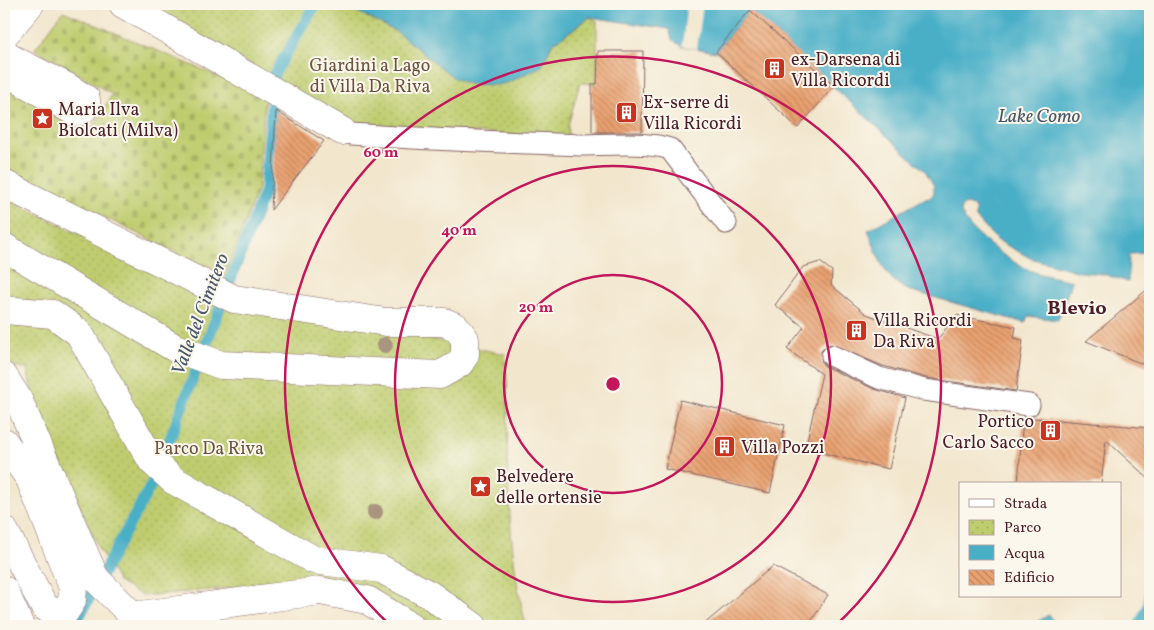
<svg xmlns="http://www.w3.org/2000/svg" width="1154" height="630" font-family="Vollkorn,serif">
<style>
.cemetery{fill:url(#cemetery-stones);stroke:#84764d}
.park{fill:url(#park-dots);stroke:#84764d}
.water{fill:#48afc7;stroke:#496779}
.pier{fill:#f2e6cd}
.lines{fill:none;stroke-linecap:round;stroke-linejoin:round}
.stream{stroke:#48afc7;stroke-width:11}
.building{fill:url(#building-back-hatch)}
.lane-casing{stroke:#856564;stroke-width:23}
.street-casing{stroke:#856564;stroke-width:29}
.secondary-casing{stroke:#856564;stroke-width:29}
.lane{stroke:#fff;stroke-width:21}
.street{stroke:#fff;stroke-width:28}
.secondary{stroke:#fff;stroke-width:28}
.tree{fill:#a9957f}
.ring{fill:none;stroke:#c2185b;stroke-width:2.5}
.labels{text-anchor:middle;stroke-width:4;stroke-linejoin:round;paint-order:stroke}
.poi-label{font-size:18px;fill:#4a1f2b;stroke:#fbf7ec;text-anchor:start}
.park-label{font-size:18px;fill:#6d533f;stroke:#fbf7ec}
.water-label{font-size:19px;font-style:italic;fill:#495969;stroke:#fbf7ec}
.quarter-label{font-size:20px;font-weight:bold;fill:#4a1f2b;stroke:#fbf7ec}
.centre{fill:#c2185b;stroke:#fbf7ec;stroke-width:2.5}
.ring-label{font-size:15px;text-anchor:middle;font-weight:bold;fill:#c2185b;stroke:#fbf7ec;stroke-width:4;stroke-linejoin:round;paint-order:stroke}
</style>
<defs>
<pattern id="cemetery-stones" width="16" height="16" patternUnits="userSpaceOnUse" patternTransform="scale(1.25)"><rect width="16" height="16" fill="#bfcd6f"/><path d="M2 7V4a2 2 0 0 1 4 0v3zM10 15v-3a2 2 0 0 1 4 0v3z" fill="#a6b060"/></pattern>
<pattern id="park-dots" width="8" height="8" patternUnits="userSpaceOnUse" patternTransform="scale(1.25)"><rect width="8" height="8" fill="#bfcd6f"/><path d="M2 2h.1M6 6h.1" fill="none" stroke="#a6b060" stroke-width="1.8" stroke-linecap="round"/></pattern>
<pattern id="building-back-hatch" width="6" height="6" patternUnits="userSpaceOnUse" patternTransform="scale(1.25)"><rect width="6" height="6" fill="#e9a170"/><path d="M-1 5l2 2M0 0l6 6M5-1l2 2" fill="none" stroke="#bf835c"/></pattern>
</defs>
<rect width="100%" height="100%" fill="#fbf7ec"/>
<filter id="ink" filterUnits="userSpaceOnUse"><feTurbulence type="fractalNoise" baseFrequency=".02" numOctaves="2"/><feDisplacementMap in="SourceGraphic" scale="10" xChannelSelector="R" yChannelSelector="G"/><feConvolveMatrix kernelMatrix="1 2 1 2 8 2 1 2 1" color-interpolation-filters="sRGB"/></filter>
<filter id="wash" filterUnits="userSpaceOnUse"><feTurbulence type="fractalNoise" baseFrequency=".0096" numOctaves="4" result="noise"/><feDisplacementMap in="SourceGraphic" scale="20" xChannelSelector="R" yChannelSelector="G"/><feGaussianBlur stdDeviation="1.12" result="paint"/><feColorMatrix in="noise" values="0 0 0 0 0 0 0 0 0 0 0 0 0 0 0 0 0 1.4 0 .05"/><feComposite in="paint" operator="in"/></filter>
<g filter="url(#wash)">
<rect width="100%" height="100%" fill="#f2e6cd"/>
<path class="cemetery" d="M63,11l202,85 -7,92 -33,89 -221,-110v-83l76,45 15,-4 17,-31 -77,-45z"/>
<path class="park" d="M144,4h198l55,28 57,46 88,-12 10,-22 38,-27 7,4v63l-17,-1 -12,42v14l-213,-14z
M4,197l221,110 146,20 134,27c5,42 1,83 3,125 2,50 6,99 18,147h-86l-74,-35 -69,-9 -154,14 -25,-14 -20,-35 -62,-139 -9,-39 -23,-6z"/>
<path class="water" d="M342,4h808v249l-21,1 -1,28 -25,-8 -23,-2 -50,-14 -33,-18 -22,-23 1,-6 -3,-5 -7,-2 -5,3c-4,19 56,60 73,65 12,4 26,6 38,9l-14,39 -30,-4 -3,7 -117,-33c-26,-12 -30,-36 -40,-60l56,-31 6,-1 4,-5v-7l-8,-14 -176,-162 -34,42 -34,-6 -10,-6 -3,-11 -79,-12 -38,27 -10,22 -35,17 -11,2 -27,-1 -15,-6 -57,-46z
M1049,615l6,11h-26z"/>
<path class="pier" d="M687,4h16l-6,45 -15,-3z"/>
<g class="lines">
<path class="stream" d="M74,626l81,-148 110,-288 9,-116 42,-70
M1139,626l9,-19 2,-11"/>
</g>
<g id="blocks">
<path class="building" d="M750,10l84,76 -36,42 -82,-76z
M598,51h45l-1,81h-50v-48h5z
M276,111l48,30 -53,69z
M820,262l12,9 -1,14 35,29 72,25 18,-24 60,12 -2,11 9,2 -7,51 -90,-13 -43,-12 -53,-22 -9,7 1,12 4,4 48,22 31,9 -16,71 -84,-20 17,-75 -35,-25 17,-22 -29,-22 28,-38z
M1150,287v80l-64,-26z
M680,400l105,25 -15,68 -105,-24z
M1023,417l127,11v52l-44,-40 -5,44h-83z
M773,566l55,29 -20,31h-106z"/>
</g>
</g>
<g filter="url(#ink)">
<use href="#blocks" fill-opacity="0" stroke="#856564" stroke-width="1"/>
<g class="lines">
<defs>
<path id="lane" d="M342,131l9,3c77,6 152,8 229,11 24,0 69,-4 90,4l56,74
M832,356l47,22 45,12 105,15"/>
<path id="street" d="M123,4l219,127
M4,35l26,-31
M4,51l4,6 59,30 19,12v7l-5,5 -6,1 -71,-41
M4,184l230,115 152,23h58l12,5 9,12v16l-6,9 -19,11 -219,-10 -46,-17 -171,-101
M4,310l49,4 26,19 73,128 21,19 141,80 67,9 49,26 43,31
M4,377l14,22 77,179 38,38 187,-25 47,9 43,26
M4,442l26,37 43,109 -1,13 -7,11 -11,1 -10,-7 -40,-76"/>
<path id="secondary" d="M4,590l16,36"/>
</defs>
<use href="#lane" class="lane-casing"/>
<use href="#street" class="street-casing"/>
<use href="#secondary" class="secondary-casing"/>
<use href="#lane" class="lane"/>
<use href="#street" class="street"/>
<use href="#secondary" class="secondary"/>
</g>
<g class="tree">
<circle cx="385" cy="345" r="8"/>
<circle cx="375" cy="512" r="8"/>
</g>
</g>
<g class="ring">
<circle cx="613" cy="384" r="109"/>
<circle cx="613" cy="384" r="218"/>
<path d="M391 626A328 328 0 1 1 835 626"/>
</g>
<defs>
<symbol id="building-square" viewBox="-11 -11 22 22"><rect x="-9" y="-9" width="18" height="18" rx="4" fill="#c8321e" stroke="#fbf7ec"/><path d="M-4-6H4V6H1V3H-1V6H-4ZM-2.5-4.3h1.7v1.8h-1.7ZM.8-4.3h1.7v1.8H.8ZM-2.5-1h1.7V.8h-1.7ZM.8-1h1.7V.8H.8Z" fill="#fff"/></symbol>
<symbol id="sight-square" viewBox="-11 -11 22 22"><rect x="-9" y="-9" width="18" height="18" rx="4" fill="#c8321e" stroke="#fbf7ec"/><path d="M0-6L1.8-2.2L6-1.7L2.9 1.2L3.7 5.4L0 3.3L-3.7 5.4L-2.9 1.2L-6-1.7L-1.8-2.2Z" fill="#fff"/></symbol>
</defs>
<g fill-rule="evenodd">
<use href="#building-square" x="762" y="56" width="25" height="25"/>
<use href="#building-square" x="614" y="100" width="25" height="25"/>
<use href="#sight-square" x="30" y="106" width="25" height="25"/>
<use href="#building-square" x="844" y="318" width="25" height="25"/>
<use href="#building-square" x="1038" y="418" width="25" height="25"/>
<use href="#building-square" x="712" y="434" width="25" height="25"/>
<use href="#sight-square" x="468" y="474" width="25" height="25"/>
</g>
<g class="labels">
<g class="poi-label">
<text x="791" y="65">ex-Darsena di<tspan x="791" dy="21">Villa Ricordi</tspan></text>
<text x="643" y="108">Ex-serre di<tspan x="643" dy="21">Villa Ricordi</tspan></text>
<text x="58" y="115">Maria Ilva<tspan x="58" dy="21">Biolcati (Milva)</tspan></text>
<text x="873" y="326">Villa Ricordi<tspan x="873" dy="21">Da Riva</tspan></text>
<text x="1034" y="427" text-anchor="end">Portico<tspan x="1034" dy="21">Carlo Sacco</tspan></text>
<text x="741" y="453">Villa Pozzi</text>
<text x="496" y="482">Belvedere<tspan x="496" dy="21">delle ortensie</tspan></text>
</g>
<g class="park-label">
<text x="370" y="71">Giardini a Lago<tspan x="370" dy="21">di Villa Da Riva</tspan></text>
<text x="209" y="454">Parco Da Riva</text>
</g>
<g class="water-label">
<text x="1039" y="122">Lake Como</text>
<text transform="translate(199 314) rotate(-69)" y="7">Valle del Cimitero</text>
</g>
<g class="quarter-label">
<text x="1077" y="314">Blevio</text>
</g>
</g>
<circle cx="613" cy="384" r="8" class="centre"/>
<g class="ring-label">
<text x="381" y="157">60 m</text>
<text x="459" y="235">40 m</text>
<text x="536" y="312">20 m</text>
</g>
<rect width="1154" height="630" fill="none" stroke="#fbf7ec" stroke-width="20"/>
<rect x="959" y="482" width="162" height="115" fill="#fbf7ec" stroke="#b4a19f"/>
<rect x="969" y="499" width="25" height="8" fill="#ffffff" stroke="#b4a19f"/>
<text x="1004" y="508" font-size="15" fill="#4a1f2b">Strada</text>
<rect x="969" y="520" width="25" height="15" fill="url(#park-dots)" stroke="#b4a19f"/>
<text x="1004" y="532" font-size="15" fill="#4a1f2b">Parco</text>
<rect x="969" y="545" width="25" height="15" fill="#48afc7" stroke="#b4a19f"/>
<text x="1004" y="558" font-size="15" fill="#4a1f2b">Acqua</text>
<rect x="969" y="570" width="25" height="15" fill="url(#building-back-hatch)" stroke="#b4a19f"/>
<text x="1004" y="582" font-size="15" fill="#4a1f2b">Edificio</text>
</svg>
